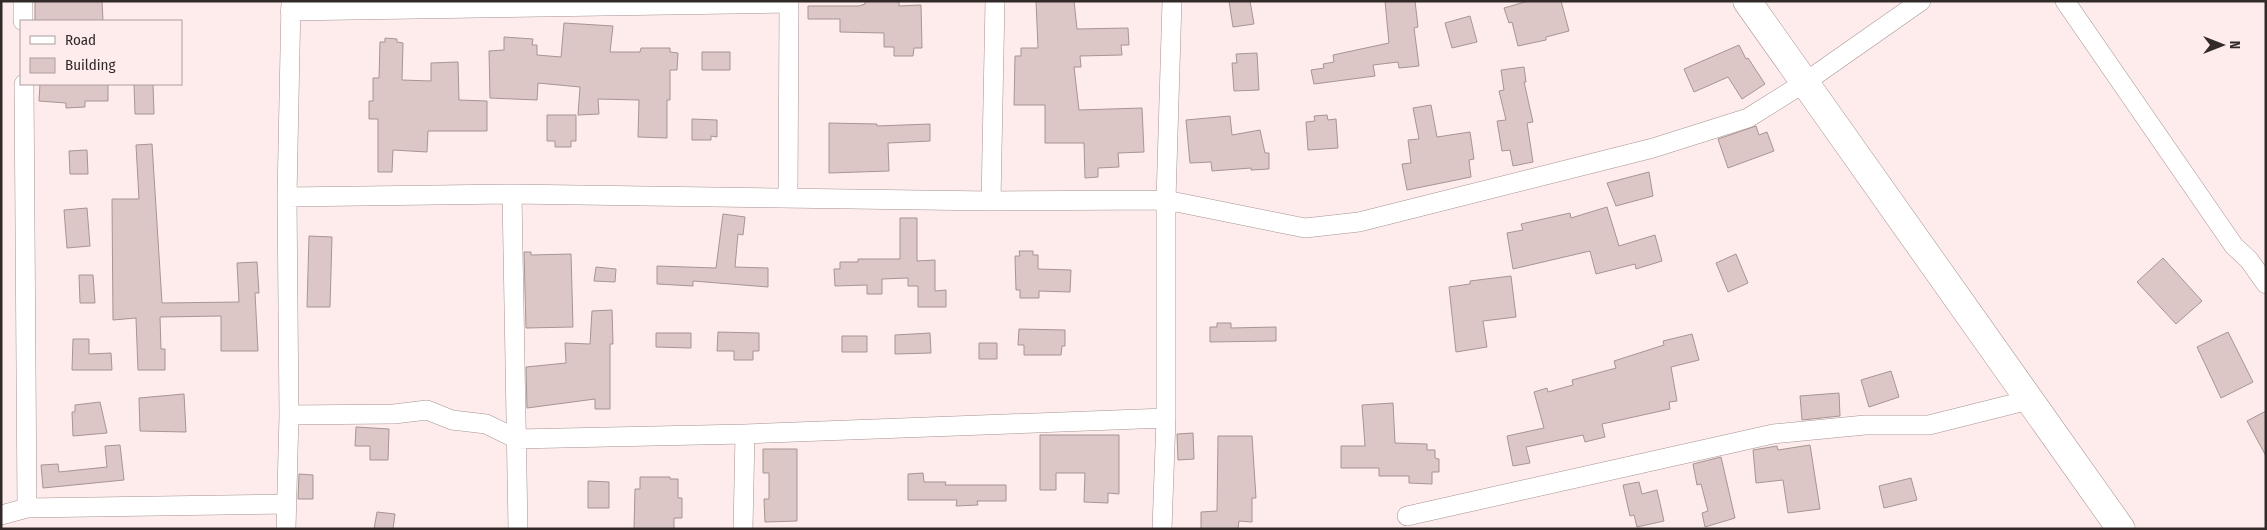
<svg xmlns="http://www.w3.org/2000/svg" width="2267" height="530" font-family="'Fira Sans Condensed',sans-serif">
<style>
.building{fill:#dcc7c6;stroke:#a79493}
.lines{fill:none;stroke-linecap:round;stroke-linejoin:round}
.street-casing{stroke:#a69291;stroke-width:20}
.secondary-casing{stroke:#a69291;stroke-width:29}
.street{stroke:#fff;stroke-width:19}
.secondary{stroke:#fff;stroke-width:28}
</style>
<rect width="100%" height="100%" fill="#fdeceb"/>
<path class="building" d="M35,1h67l1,20h-68z
M865,1h34v5l22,-1 1,43h-8l-1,8h-19v-9h-10v-14l-44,-1v-13h-32v-13h51l6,-2z
M1036,1h38l3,28 51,-1 1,17h-8l1,10 -42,1 1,11h-7l5,43 63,-2 2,44 -26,1 1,14 -21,1v9l-13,1 -1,-35h-39v-38h-31l1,-49h6v-8h17z
M1229,1h21l4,23 -21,3z
M1385,1h30l3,26 -4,1 5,38 -20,2 -1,-6 -25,3 2,11 -61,8 -3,-14 13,-2 -1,-4 11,-2 -1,-7 56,-12z
M1528,1h33l8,30 -23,6v3l-28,6 -6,-24 -3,1 -5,-15z
M1470,16l7,26 -25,6 -7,-25z
M564,23l49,3 -3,26h30l1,-4h29v4l8,1 -1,17h-7v30h-3v38l-29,-1 1,-37 -41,-1 1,15 -21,1 2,-28 -42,-4 -1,17 -47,-2 -1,-47 15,-1v-13l29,2 -1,6h5v10l24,2z
M385,38l12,1v3l6,1 -1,37 29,1v-18l27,-1 1,38 28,1v30h-59l-1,21 -34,-2 -1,22h-14v-53h-9v-18h4v-23h6l1,-36h5z
M1739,45l7,14 2,-1 17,26 -23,15 -14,-22 -34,15 -10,-23z
M702,52h28v18h-28z
M1257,53l2,37 -25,1 -2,-28h5l-1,-9z
M1524,67l2,15h-2l9,40 -6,1 6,39 -20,4 -3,-16 -8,1 -5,-30 9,-1 -7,-29 5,-1 -3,-20z
M40,84h68v17h-23v6l-19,1v-5l-27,-2z
M134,84h19l1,30h-19z
M1431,105l6,32 33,-5 4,27 -5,1 2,17 -64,13 -5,-26 9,-1 -3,-23 11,-1 -6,-31z
M547,115h29v26h-5v6h-16v-6h-8z
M1327,115l1,5 8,-1 2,29 -30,2 -2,-28 9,-1 -1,-5z
M1230,116l2,19 28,-5 5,23h4v16l-18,1v-2l-39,3 -1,-9 -21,1 -4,-43z
M692,119l25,1v17l-6,-1v4h-19z
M829,123l48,1v2l53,-2v17l-42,2 1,28 -60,2z
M1756,126l3,9 8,-3 7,19 -46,17 -10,-29z
M152,144l10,159 77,-1 -2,-39 20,-1 2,31h-4l3,58h-37v-35l-61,1 1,32h4v21h-27l-2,-52 -23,2 -1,-121h27l-3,-54z
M87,150l1,24h-18l-1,-23z
M1649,172l4,24 -37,10 -9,-23z
M1607,207l12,39 36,-11 7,26 -26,8 -1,-5 -39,10 -6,-23 -77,18 -6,-36 16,-3 -2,-6 49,-11 1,5z
M87,208l3,38 -23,2 -3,-38z
M723,214l22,3 -2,18 -5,-1 -3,33 33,1v19l-75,-6v5l-36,-2v-18l59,2z
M900,218h17v43l18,-1v31l11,-1v17h-28v-21h-10v-8l-26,1v15h-15v-9l-32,1 -1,-17h6v-7h18v-3h42z
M309,236l23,1 -2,70h-23z
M1019,251h14v4h5v14l33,1 -1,22 -31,-1v7h-19v-8h-4l-1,-34h5z
M524,252h7v3l40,-1 2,73 -47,1z
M1736,254l12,29 -20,9 -12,-29z
M2163,258l39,43 -26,23 -39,-42z
M596,267l20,2 -1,13 -21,-1z
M79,275h14l2,28h-15z
M1511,276l5,41 -33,4 4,26 -31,5 -7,-65 21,-3v-3z
M612,310l1,34h-3v65h-15v-10l-68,9 -1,-41 40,-4 -1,-20 25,1 2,-33z
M1217,323h14v5l45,-1v14l-66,1v-15h7z
M1019,329l46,1v16h-3l-1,9h-37v-10h-6z
M718,332l41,1v18h-6v9h-19v-9h-17z
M2228,332l25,50 -32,16 -24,-51z
M656,333h35v15l-35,-1z
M930,333l1,20 -36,1v-19z
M1692,334l7,26 -28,7 6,34 -8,1 1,7 -68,15 3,13 -20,5 -2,-7 -57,12 4,16 -17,3 -6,-30 37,-8 -10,-36 13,-4 1,4 25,-7 -1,-5 44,-12 -2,-7 50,-16 -1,-4z
M842,336h25v16h-25z
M73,339h16v15l22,-1 1,17h-40z
M979,343h18v16h-18z
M1891,371l8,26 -30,10 -8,-27z
M1839,393l1,23 -38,4 -2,-24z
M184,394l2,38 -46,-1 -1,-33z
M100,402l7,31 -34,3 -1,-24h3v-7z
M1393,403l2,40 32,1v6h8v8l4,1v13h-7v12l-23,-1v-7h-30v-8h-38v-22h24l-3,-41z
M2266,411v45l-19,-35z
M356,427l33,2 -1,31h-18v-14h-15z
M1193,433l1,26 -16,1 -1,-26z
M1040,435h79v59l-11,-1v10l-24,-1 1,-29h-29v17h-16z
M1218,436h34l4,62h-4v24l-13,-1 -1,8h-37v-17l16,-1z
M120,445l4,35 -81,8 -2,-23 17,-1 1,8 48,-5 -2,-21z
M1810,445l10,64 -32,4 -5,-33 -27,3 -3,-33 24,-4 1,4z
M763,449h34v72l-32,1 -1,-23h5v-26h-6z
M1721,457l14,61 -30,9 -3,-14 6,-2 -7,-27 -4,1 -4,-21z
M923,473l1,9h22l-1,3h61v16h-29l1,4 -22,1 1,-6h-49v-26z
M299,474l14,1v24h-15z
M640,477h30v2h8v19h4v20h-8v11h-40l1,-40h5z
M1911,478l6,22 -33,8 -5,-22z
M588,481l21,1v26h-21z
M1639,482l3,12 15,-4 7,31 -27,6 -3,-12 -4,1 -7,-31z
M377,512l18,2 -2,15h-19z"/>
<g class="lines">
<defs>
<path id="street" d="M23,1v20
M2065,1l169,245 15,14 17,24
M290,11l499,-8
M24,84l3,424
M512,194l6,335
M287,197l225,-3 479,7 175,-1 139,28 54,-6 294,-74 95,-30 56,-35 117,-82
M788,197l1,-196
M991,201l4,-200
M289,415l105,-1 33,-4 25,10 34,4 31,15 228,-5 421,-16
M1,515l26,-7 260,-4
M1407,516l366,-82 92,-9h64l100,-25
M286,529l3,-114 -2,-218 4,-196
M743,529l2,-95
M1162,529l4,-111v-218l6,-199"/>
<path id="secondary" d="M1747,1l374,528"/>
</defs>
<use href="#street" class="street-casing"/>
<use href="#secondary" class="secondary-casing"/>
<use href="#street" class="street"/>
<use href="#secondary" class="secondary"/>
</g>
<rect width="2267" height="530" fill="none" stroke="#322a29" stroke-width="5"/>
<rect x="20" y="20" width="162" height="65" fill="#fdeceb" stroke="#ac9e9d"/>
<rect x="30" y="36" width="25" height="8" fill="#ffffff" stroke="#ac9e9d"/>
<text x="65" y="45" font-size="15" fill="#322a29">Road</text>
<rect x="30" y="58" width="25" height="15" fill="#dcc7c6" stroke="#ac9e9d"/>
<text x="65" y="70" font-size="15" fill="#322a29">Building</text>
<g transform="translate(2222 45) rotate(90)" stroke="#fdeceb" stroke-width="4" paint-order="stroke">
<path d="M0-4L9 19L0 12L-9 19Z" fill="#322a29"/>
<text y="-8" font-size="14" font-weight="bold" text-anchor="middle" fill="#322a29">N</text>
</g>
</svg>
